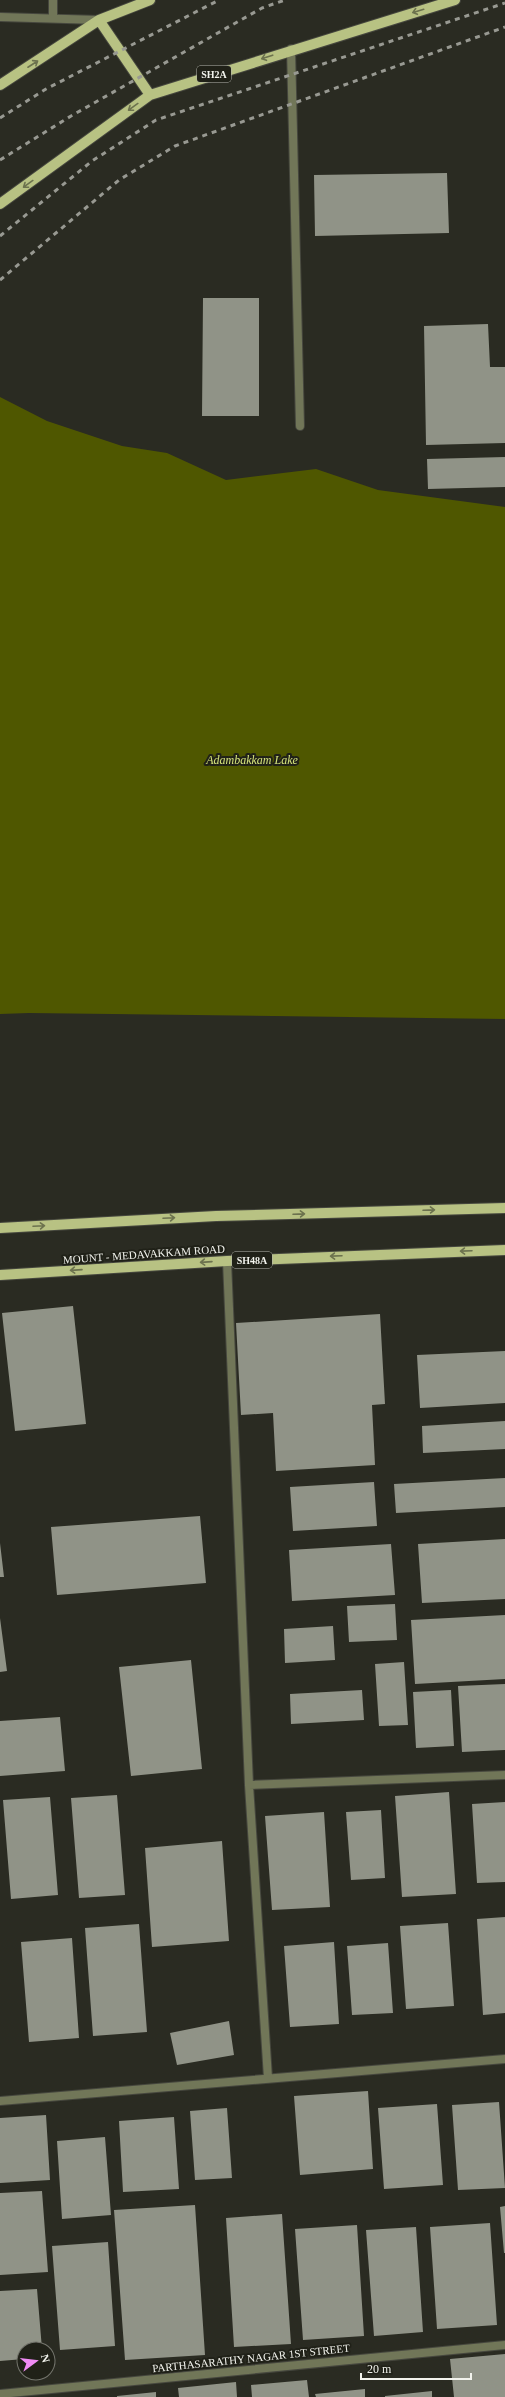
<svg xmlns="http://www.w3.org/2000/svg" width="505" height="2397" font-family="Georgia,serif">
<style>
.water{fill:#4f5700}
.building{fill:#909387}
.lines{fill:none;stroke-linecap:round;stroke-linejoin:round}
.street-casing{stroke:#46473e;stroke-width:10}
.primary-casing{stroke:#46473e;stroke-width:12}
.street{stroke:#717658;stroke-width:8}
.primary{stroke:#b8c283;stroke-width:10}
.rail{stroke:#989992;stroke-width:3;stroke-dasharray:5 5;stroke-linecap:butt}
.oneway{stroke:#6c724e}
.labels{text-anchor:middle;stroke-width:4;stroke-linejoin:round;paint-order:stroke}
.shield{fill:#202118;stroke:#b3b4ad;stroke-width:1}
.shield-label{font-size:10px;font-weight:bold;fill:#f2f3ed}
.street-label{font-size:11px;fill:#f2f3ed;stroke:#202118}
.water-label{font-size:12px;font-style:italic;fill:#d5e37c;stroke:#202118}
</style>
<rect width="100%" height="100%" fill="#2a2b22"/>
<path class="water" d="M0,397l47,24 75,25 45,7 59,27 90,-11 62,21 127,17v512l-476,-6 -29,1z"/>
<path class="building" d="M447,173l2,60 -134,3 -1,-61z
M203,298h56v118h-57z
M488,324l2,43h15v76l-79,2 -2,-119z
M505,457v30l-77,2 -1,-30z
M73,1306l13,118 -71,7 -13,-118z
M380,1314l5,90 -13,1 3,60 -99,6 -3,-58 -32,2 -5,-92z
M505,1351v52l-85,5 -3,-53z
M505,1421v28l-82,4 -1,-27z
M505,1478v29l-109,6 -2,-29z
M374,1482l3,44 -84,5 -3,-44z
M200,1516l6,67 -149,12 -6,-68z
M505,1539v60l-83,4 -4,-59z
M0,1543l4,34h-4z
M391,1544l4,51 -103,6 -3,-51z
M395,1604l2,36 -48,2 -2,-36z
M505,1615v64l-90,5 -4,-64z
M0,1618l7,53 -7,1z
M333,1626l2,34 -50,3 -1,-34z
M191,1660l11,109 -71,7 -12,-109z
M404,1662l4,63 -29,1 -4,-62z
M505,1684v66l-43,2 -4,-66z
M362,1690l2,30 -73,4 -1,-30z
M451,1690l3,56 -38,2 -3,-56z
M60,1717l5,54 -65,5v-55z
M449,1792l7,102 -54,3 -7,-101z
M117,1795l8,100 -46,3 -8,-100z
M50,1797l8,98 -47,4 -8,-99z
M505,1802v80l-28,1 -5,-79z
M381,1810l4,68 -34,2 -5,-68z
M324,1812l6,95 -58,3 -7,-94z
M222,1841l7,100 -77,6 -7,-99z
M505,1917v96l-22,2 -6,-96z
M448,1923l6,83 -48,3 -6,-83z
M139,1924l8,108 -54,4 -8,-108z
M72,1938l7,100 -50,4 -8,-100z
M334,1942l5,82 -49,3 -6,-81z
M388,1943l5,70 -41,2 -5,-69z
M229,2021l5,34 -57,10 -7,-32z
M368,2091l5,78 -73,6 -6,-79z
M499,2102l6,86 -47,2 -6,-85z
M437,2104l6,81 -59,4 -6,-81z
M227,2108l5,70 -37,2 -5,-69z
M46,2115l4,65 -50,3v-65z
M174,2117l5,72 -56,3 -4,-71z
M105,2137l6,78 -49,4 -5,-78z
M42,2191l6,81 -48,3v-82z
M195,2205l10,150 -80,5 -11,-150z
M505,2206v47h-1l-4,-46z
M282,2214l9,130 -57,3 -8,-129z
M490,2223l7,102 -60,4 -7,-102z
M357,2225l7,111 -61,4 -8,-111z
M416,2227l7,105 -49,4 -8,-106z
M108,2242l7,104 -55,4 -8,-104z
M37,2289l5,60h-18v10l-24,2v-70z
M505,2354v43h-51l-4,-38z
M307,2380l2,17h-57l-1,-12z
M236,2382l1,15h-58l-1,-9z
M365,2389v8h-49l-1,-3z
M432,2391v6h-47v-1z
M156,2392v5h-39v-1z"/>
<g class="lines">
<defs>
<path id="street" d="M53,0v18
M0,17l99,3
M291,49l9,377
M227,1261l22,524 19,293
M249,1785l256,-10
M0,2101l505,-42
M0,2394l505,-49"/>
<path id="primary" d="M99,20l51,75
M0,85l99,-65 51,-20
M0,204l150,-109 305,-95
M0,1228l216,-12 289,-8
M0,1275l227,-14 278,-11"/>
</defs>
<use href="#street" class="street-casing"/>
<use href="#primary" class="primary-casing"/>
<use href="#street" class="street"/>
<use href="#primary" class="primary"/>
<path class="rail" d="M0,118l46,-29 173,-89
M0,160l71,-44 191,-108 23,-8
M0,236l92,-75 64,-41 349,-117
M0,280l119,-100 56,-34 330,-119"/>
</g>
<defs><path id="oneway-shaft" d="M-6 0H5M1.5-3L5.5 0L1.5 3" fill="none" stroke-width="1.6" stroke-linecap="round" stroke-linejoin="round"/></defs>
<g class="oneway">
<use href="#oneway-shaft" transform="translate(418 11) rotate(163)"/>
<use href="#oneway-shaft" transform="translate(267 57) rotate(162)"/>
<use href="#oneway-shaft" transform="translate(33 64) rotate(-33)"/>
<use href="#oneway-shaft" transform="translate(133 107) rotate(144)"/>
<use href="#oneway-shaft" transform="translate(28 184) rotate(144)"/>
<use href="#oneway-shaft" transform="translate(429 1210) rotate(-2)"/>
<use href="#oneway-shaft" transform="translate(299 1214) rotate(-2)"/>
<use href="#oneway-shaft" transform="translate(169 1218) rotate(-3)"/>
<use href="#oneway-shaft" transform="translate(39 1226) rotate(-3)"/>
<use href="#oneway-shaft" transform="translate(466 1251) rotate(178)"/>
<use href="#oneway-shaft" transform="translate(336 1256) rotate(178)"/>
<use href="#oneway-shaft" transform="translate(206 1262) rotate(176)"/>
<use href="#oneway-shaft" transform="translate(76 1270) rotate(176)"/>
</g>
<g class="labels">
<g class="shield">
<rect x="197" y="66" width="34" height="16" rx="3"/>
<rect x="232" y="1252" width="40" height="16" rx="3"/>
</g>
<g class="shield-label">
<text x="214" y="78">SH2A</text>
<text x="252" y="1264">SH48A</text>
</g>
<g class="street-label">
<text transform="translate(144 1254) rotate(-4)" y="4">MOUNT - MEDAVAKKAM ROAD</text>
<text transform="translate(251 2358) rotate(-6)" y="4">PARTHASARATHY NAGAR 1ST STREET</text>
</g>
<g class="water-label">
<text x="252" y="764">Adambakkam Lake</text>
</g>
</g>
<g transform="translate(36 2361) rotate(75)"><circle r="19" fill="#202118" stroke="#74756d"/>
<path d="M0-3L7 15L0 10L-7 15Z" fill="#f08bf5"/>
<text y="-6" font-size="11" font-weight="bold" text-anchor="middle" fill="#f2f3ed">N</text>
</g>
<path d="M361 2373v6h110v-6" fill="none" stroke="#f2f3ed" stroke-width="2"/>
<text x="367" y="2373" font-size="12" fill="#f2f3ed" stroke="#202118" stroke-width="3" paint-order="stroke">20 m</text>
</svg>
